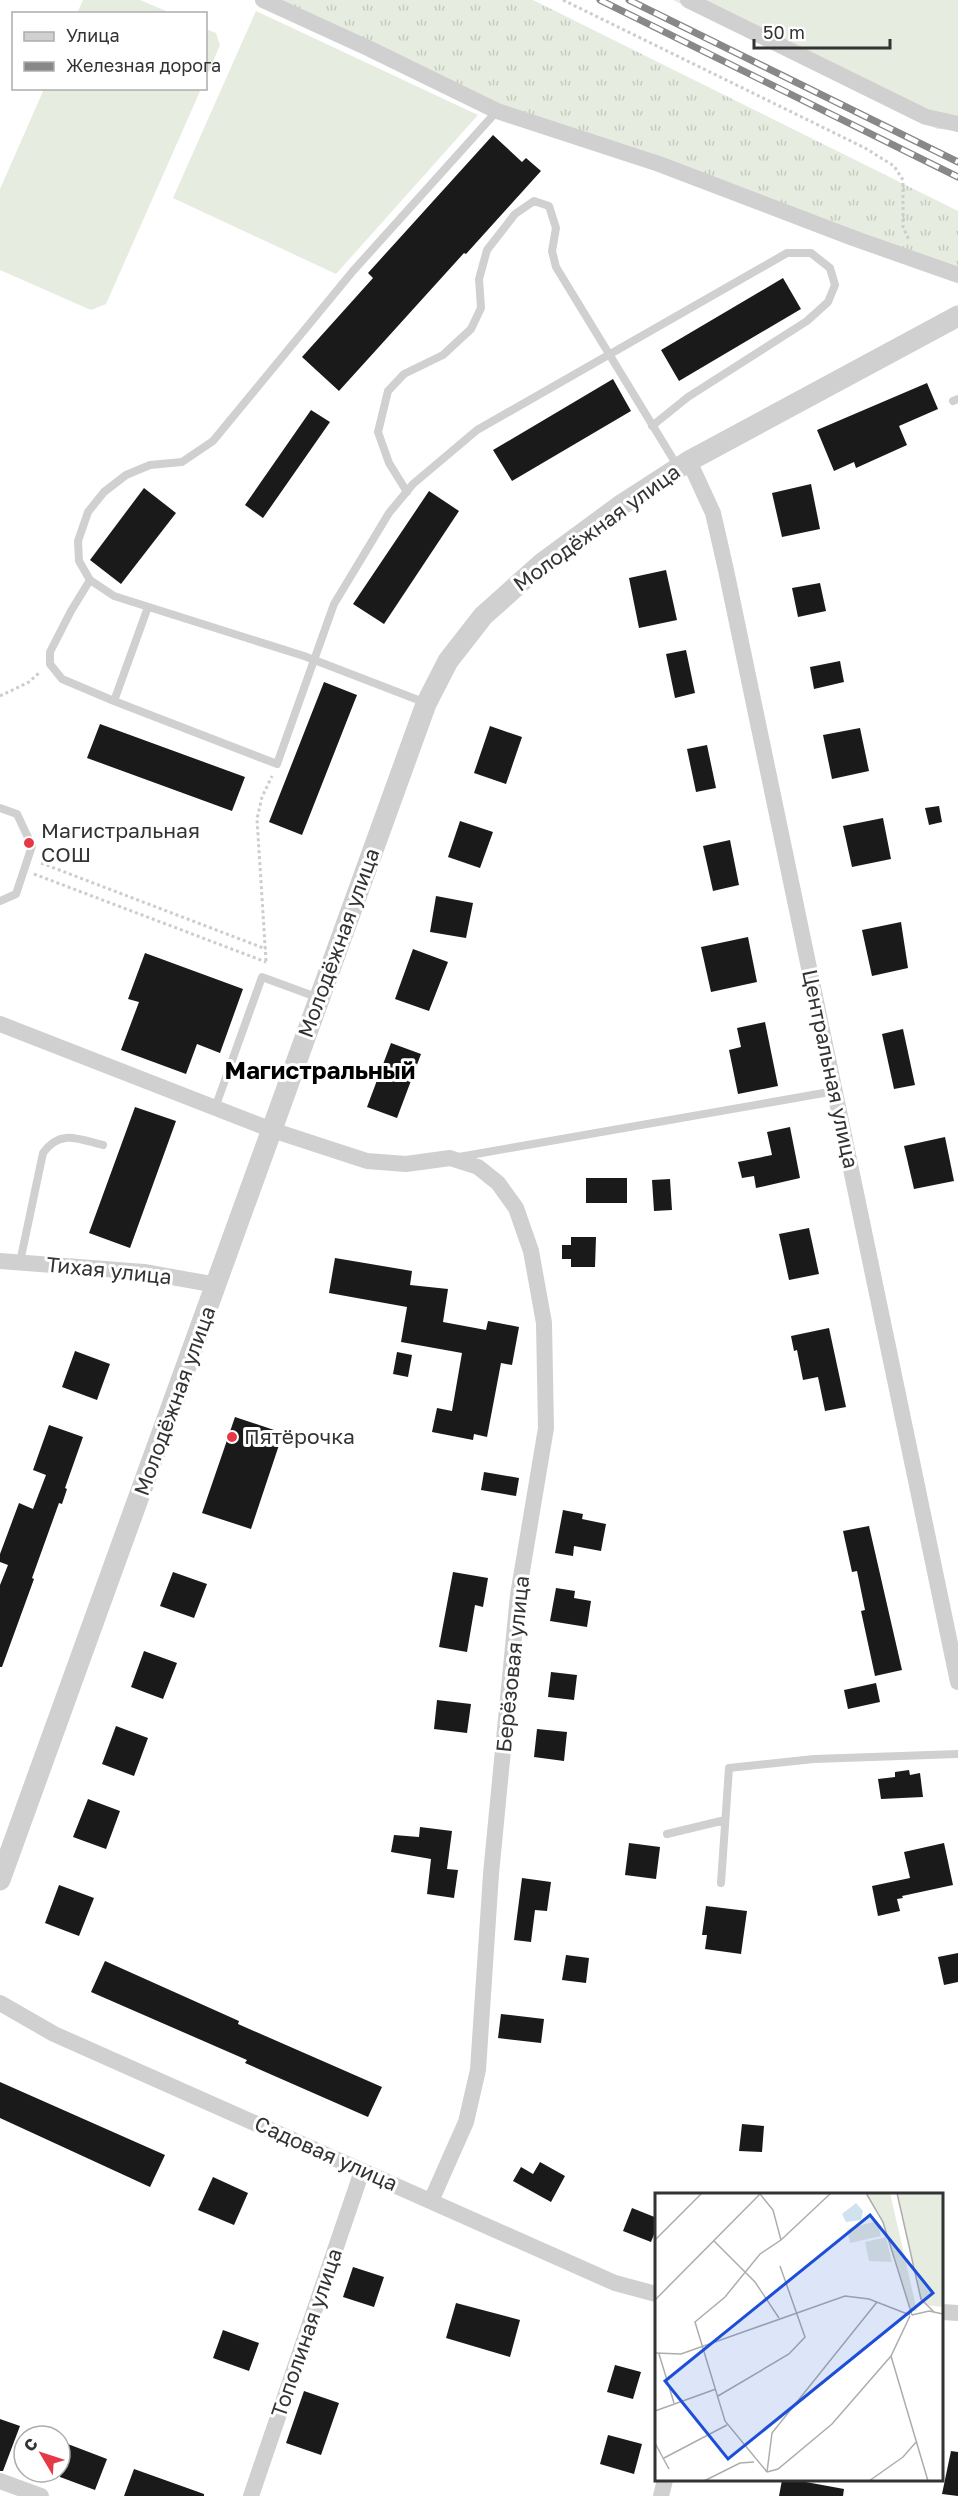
<svg xmlns="http://www.w3.org/2000/svg" width="958" height="2496" font-family="'Golos Text',sans-serif">
<style>
.grass{fill:url(#grass-tufts)}
.garden{fill:#e6ecdf}
.building{fill:#1a1a1a}
.lines{fill:none;stroke-linecap:round;stroke-linejoin:round}
.path{stroke:#cdcdcd;stroke-width:3;stroke-dasharray:3 3;stroke-linecap:butt}
.service{stroke:#d0d0d0;stroke-width:8}
.minor{stroke:#d0d0d0;stroke-width:16}
.tertiary{stroke:#d0d0d0;stroke-width:21}
.rail-casing{stroke:#888;stroke-width:7}
.rail{stroke:#fff;stroke-width:4.5;stroke-dasharray:14;stroke-linecap:butt}
.poi-dot{fill:#e63946;stroke:#fff;stroke-width:2}
.labels{text-anchor:middle;stroke-width:6;stroke-linejoin:round;paint-order:stroke}
.street-label{font-size:21px;fill:#333;stroke:#fff}
.poi-label{font-size:21px;fill:#333;stroke:#fff;text-anchor:start}
.quarter-label{font-size:24px;font-weight:bold;fill:#000;stroke:#fff}
.inset-road{fill:none;stroke:#adadad;stroke-width:1.5}
.view{fill:#1d4ed8;fill-opacity:0.15;stroke:#1d4ed8;stroke-width:3}
.inset-edge{fill:none;stroke:#333;stroke-width:3}
</style>
<defs>
<pattern id="grass-tufts" width="24" height="20" patternUnits="userSpaceOnUse" patternTransform="scale(1.5)"><rect width="24" height="20" fill="#e6ecdf"/><path d="M3 7l-1-3M5 7V3M7 7l1-3M15 17l-1-3M17 17v-4M19 17l1-3" fill="none" stroke="#c6cbc0"/></pattern>
</defs>
<rect width="100%" height="100%" fill="#fff"/>
<path class="grass" d="M263,0h270l425,211v59l-461,-159z"/>
<path class="garden" d="M83,0h57l31,13h-94z
M673,0h285v130l-21,-1z
M256,11l222,104 -142,159 -163,-76z
M206,29l10,4 4,12 -14,33z
M44,89h157l-95,215 -15,6 -91,-40v-81z"/>
<path class="building" d="M493,135l29,27 4,-4 15,13 -75,83 -2,-1 -125,138 -37,-34 71,-79 -5,-5z
M783,278l18,31 -122,72 -18,-31z
M613,379l18,32 -119,70 -19,-31z
M927,383l11,26 -39,17 8,19 -51,23 -2,-6 -20,9 -17,-41z
M311,410l19,12 -67,96 -18,-13z
M811,484l9,45 -38,8 -10,-44z
M144,488l32,25 -55,71 -31,-24z
M429,491l30,20 -75,113 -31,-20z
M666,570l11,50 -38,8 -10,-50z
M820,583l6,28 -28,6 -6,-29z
M686,650l9,43 -20,5 -9,-44z
M840,661l4,21 -30,7 -4,-22z
M324,682l33,13 -55,140 -33,-13z
M100,724l145,53 -13,34 -145,-53z
M490,726l32,11 -16,47 -32,-11z
M860,728l9,43 -37,8 -9,-44z
M707,745l9,43 -20,4 -9,-43z
M939,806l3,16 -13,3 -4,-17z
M883,818l8,41 -39,8 -9,-41z
M460,821l33,11 -13,36 -32,-11z
M730,840l9,45 -26,6 -10,-45z
M436,896l37,7 -7,35 -36,-6z
M901,922l7,46 -36,8 -10,-46z
M748,937l9,45 -46,10 -10,-45z
M413,949l35,13 -19,49 -34,-12z
M145,953l98,36 -23,64 -23,-9 -11,30 -65,-24 18,-48 -11,-3z
M765,1022l13,64 -40,8 -9,-44 12,-3 -4,-19z
M903,1029l12,56 -21,4 -12,-55z
M391,1043l30,11 -24,64 -30,-11z
M135,1107l41,14 -46,127 -41,-15z
M790,1127l10,51 -44,10 -2,-12 -12,2 -4,-16 34,-7 -5,-23z
M945,1137l9,44 -40,8 -10,-43z
M586,1178h41v25h-41z
M670,1179l2,31 -18,1 -2,-31z
M809,1228l10,46 -30,6 -10,-46z
M571,1237h25l-1,30h-24v-8h-9v-14h9z
M335,1258l77,13 -2,14 38,4 -5,33 43,8 2,-9 31,6 -7,38 -11,-2 -14,74 -13,-3 -1,6 -41,-8 5,-24 15,3 10,-58 -61,-11 6,-35 -78,-14z
M829,1328l17,79 -21,4 -7,-34 -15,3 -6,-30 -3,1 -3,-15z
M75,1351l35,13 -13,36 -35,-13z
M397,1352l15,3 -4,22 -15,-3z
M235,1417l48,16 -32,96 -49,-16z
M49,1425l34,12 -18,51 2,1 -5,15 -3,-1 -27,75 2,1 -32,88h-2v-82l8,-20 -8,-3v-8l19,-51 14,6 13,-34 -13,-5z
M484,1472l35,6 -3,18 -35,-6z
M563,1510l20,4 -1,5 24,5 -5,27 -27,-5 -1,10 -18,-3z
M869,1526l33,144 -27,6 -14,-65 4,-1 -8,-39 -5,1 -9,-41z
M173,1572l34,12 -13,34 -34,-12z
M453,1572l35,6 -5,29 -8,-2 -8,47 -28,-5z
M556,1588l19,3 -1,7 17,3 -4,26 -37,-6z
M144,1651l33,12 -14,36 -32,-12z
M551,1672l26,3 -3,25 -26,-3z
M876,1683l4,19 -32,7 -4,-19z
M437,1700l34,4 -4,29 -33,-4z
M116,1726l32,12 -14,38 -32,-12z
M537,1729l30,3 -3,29 -30,-4z
M909,1770l1,5 10,-2 3,24 -42,2 -3,-20 17,-2v-5z
M88,1799l32,12 -14,38 -33,-12z
M420,1827l32,4 -5,38 11,1 -4,28 -27,-4 4,-35 -40,-7 3,-17 25,2z
M629,1843l31,4 -4,32 -31,-4z
M944,1843l9,42 -51,11 1,2 -6,1 3,12 -22,5 -6,-30 38,-8 -6,-26z
M522,1878l29,4 -4,29 -12,-1 -4,32 -17,-2z
M59,1885l35,13 -15,38 -34,-13z
M706,1906l41,5 -6,43 -36,-5 2,-14h-5z
M958,1953v29l-14,3 -6,-28z
M566,1955l23,3 -3,25 -24,-3z
M105,1961l134,60 -1,3 144,63 -14,30 -123,-54 2,-3 -156,-68z
M501,2014l43,5 -3,24 -43,-5z
M0,2082l165,73 -15,32 -150,-69z
M742,2124l22,2 -2,26 -23,-1z
M540,2162l25,14 -14,26 -38,-21 8,-14 12,7z
M213,2177l35,16 -14,32 -36,-15z
M632,2208l25,10v9l-6,15 -28,-11z
M353,2267l31,10 -10,30 -31,-10z
M456,2303l64,17 -10,37 -64,-19z
M223,2330l36,13 -10,28 -36,-13z
M615,2365l26,7 -8,27 -26,-7z
M304,2391l35,12 -18,52 -35,-12z
M0,2419l20,7 -17,45h-3z
M608,2435l34,9 -8,30 -34,-10z
M60,2441l47,18 -12,31 -35,-13z
M951,2451l7,1v44l-16,-2z
M134,2469l70,25v2h-80z
M782,2480h13l49,9 -1,7h-64z"/>
<g class="lines">
<path class="path" d="M563,0l302,148 29,18 9,14v47l6,13
M0,696l29,-14 10,-9
M41,863l225,86
M34,874l232,88
M266,961l-9,-142 5,-22 10,-21"/>
<path class="service" d="M953,401l5,-2
M407,492l-18,-29 -11,-31 10,-41 16,-17 39,-19 28,-26 10,-21 -2,-29 8,-29 28,-36 19,-13 15,5 7,22 -4,23 4,16 122,200
M90,580l-19,31 -21,41v12l12,15 52,22
M148,607l-34,94 163,63 57,-160 55,-91 24,-29 64,-54 310,-177h24l19,15 5,17 -7,17 -21,19 -119,76 -36,29
M426,703l-122,-47 -190,-60 -24,-16 -11,-19 -1,-20 10,-29 16,-20 22,-17 24,-10 32,-3 31,-21 140,-170 144,-160
M0,808l17,6 15,32 -16,48 -16,7
M215,1108l47,-131 57,21
M459,1157l376,-66
M20,1262l23,-109c17,-24 35,-14 60,-8
M667,1834l58,-14
M721,1883l8,-115 85,-9 144,-5"/>
<path class="minor" d="M263,0l107,49 127,62 162,53 194,74 105,37
M688,0l238,117 32,7
M689,461l24,52 13,57 232,1112
M0,1024l272,106 95,31 39,3 44,-6 28,9 20,16 18,25 15,43 13,72 2,105 -28,167 -27,279 -13,196 -12,52 -35,79
M0,1261l144,11 73,13
M0,2003l54,31 561,249 41,11
M942,2312l16,1
M0,2481l41,15
M251,2496l111,-325
M661,2496l4,-16"/>
<path class="tertiary" d="M0,1880l426,-1176 22,-43 35,-45 58,-52 80,-59 68,-44 269,-145"/>
<defs>
<path id="rail" d="M600,0l358,177
M629,0l329,162"/>
</defs>
<use href="#rail" class="rail-casing"/>
<use href="#rail" class="rail"/>
</g>
<g class="poi-dot">
<circle cx="29" cy="843" r="6"/>
<circle cx="232" cy="1437" r="6"/>
</g>
<g class="labels">
<g class="street-label">
<text transform="translate(597 528) rotate(-36)" y="7">Молодёжная улица</text>
<text transform="translate(339 943) rotate(-70)" y="7">Молодёжная улица</text>
<text transform="translate(830 1069) rotate(78)" y="7">Центральная улица</text>
<text transform="translate(109 1271) rotate(6)" y="7">Тихая улица</text>
<text transform="translate(175 1401) rotate(-70)" y="7">Молодёжная улица</text>
<text transform="translate(513 1664) rotate(-84)" y="7">Берёзовая улица</text>
<text transform="translate(326 2154) rotate(24)" y="7">Садовая улица</text>
<text transform="translate(307 2333) rotate(-71)" y="7">Тополиная улица</text>
</g>
<g class="poi-label">
<text x="41" y="838">Магистральная<tspan x="41" dy="24">СОШ</tspan></text>
<text x="244" y="1444">Пятёрочка</text>
</g>
<g class="quarter-label">
<text x="320" y="1079">Магистральный</text>
</g>
</g>
<g transform="translate(655 2193)">
<rect width="288" height="288" fill="#fff"/>
<path d="M211,0h24l27,118h-6l-31,-96z" fill="#e6ecdf"/>
<path d="M242,0h46v114l-18,-2 -4,-5zM222,28l4,15 -31,7 -3,-14zM231,44l6,25 -23,-1 -4,-19z" fill="#e6ecdf"/>
<path d="M201,10l7,8 -2,9 -15,2 -4,-8z" fill="#cfe2ee"/>
<path class="inset-road" d="M211,0l17,29 29,93M242,0l24,106 13,13M105,1l13,16 8,30M0,47l47,-47M59,48l41,41 24,36M0,107l106,-107M257,122l17,-4 14,3M0,160l26,1 164,-58 24,3 41,16M4,161l15,49M236,163l37,125M63,203l71,-42 16,-17 -25,-71M0,218l61,-22M0,250l14,26M9,265l63,-33M112,279l-42,-51 -30,-99 30,-25 35,-43 21,-14 50,-47M112,279l11,-3 54,-45 59,-68 19,-40M112,279l5,-39 105,-131M49,288l36,-18 14,-1M214,288l34,-24 14,-16"/>
<path class="view" d="M215,22l63,78 -205,166 -63,-78z"/>
<rect width="288" height="288" class="inset-edge"/>
</g>
<rect x="12" y="12" width="195" height="78" fill="#ffffff" stroke="#adadad" stroke-width="1.5"/>
<rect x="24" y="32" width="30" height="9" fill="#d0d0d0" stroke="#adadad" stroke-width="1.5"/>
<text x="66" y="42" font-size="18" fill="#333333">Улица</text>
<rect x="24" y="62" width="30" height="9" fill="#888888" stroke="#adadad" stroke-width="1.5"/>
<text x="66" y="72" font-size="18" fill="#333333">Железная дорога</text>
<g transform="translate(42 2454) rotate(309)"><circle r="28" fill="#ffffff" stroke="#adadad" stroke-width="1.5"/>
<path d="M0-4.5L10 22L0 15L-10 22Z" fill="#e63946"/>
<text y="-9" font-size="16" font-weight="bold" text-anchor="middle" fill="#333333">С</text>
</g>
<path d="M754 39v9h136v-9" fill="none" stroke="#333333" stroke-width="3"/>
<text x="763" y="39" font-size="18" fill="#333333" stroke="#ffffff" stroke-width="4.5" paint-order="stroke">50 m</text>
</svg>
